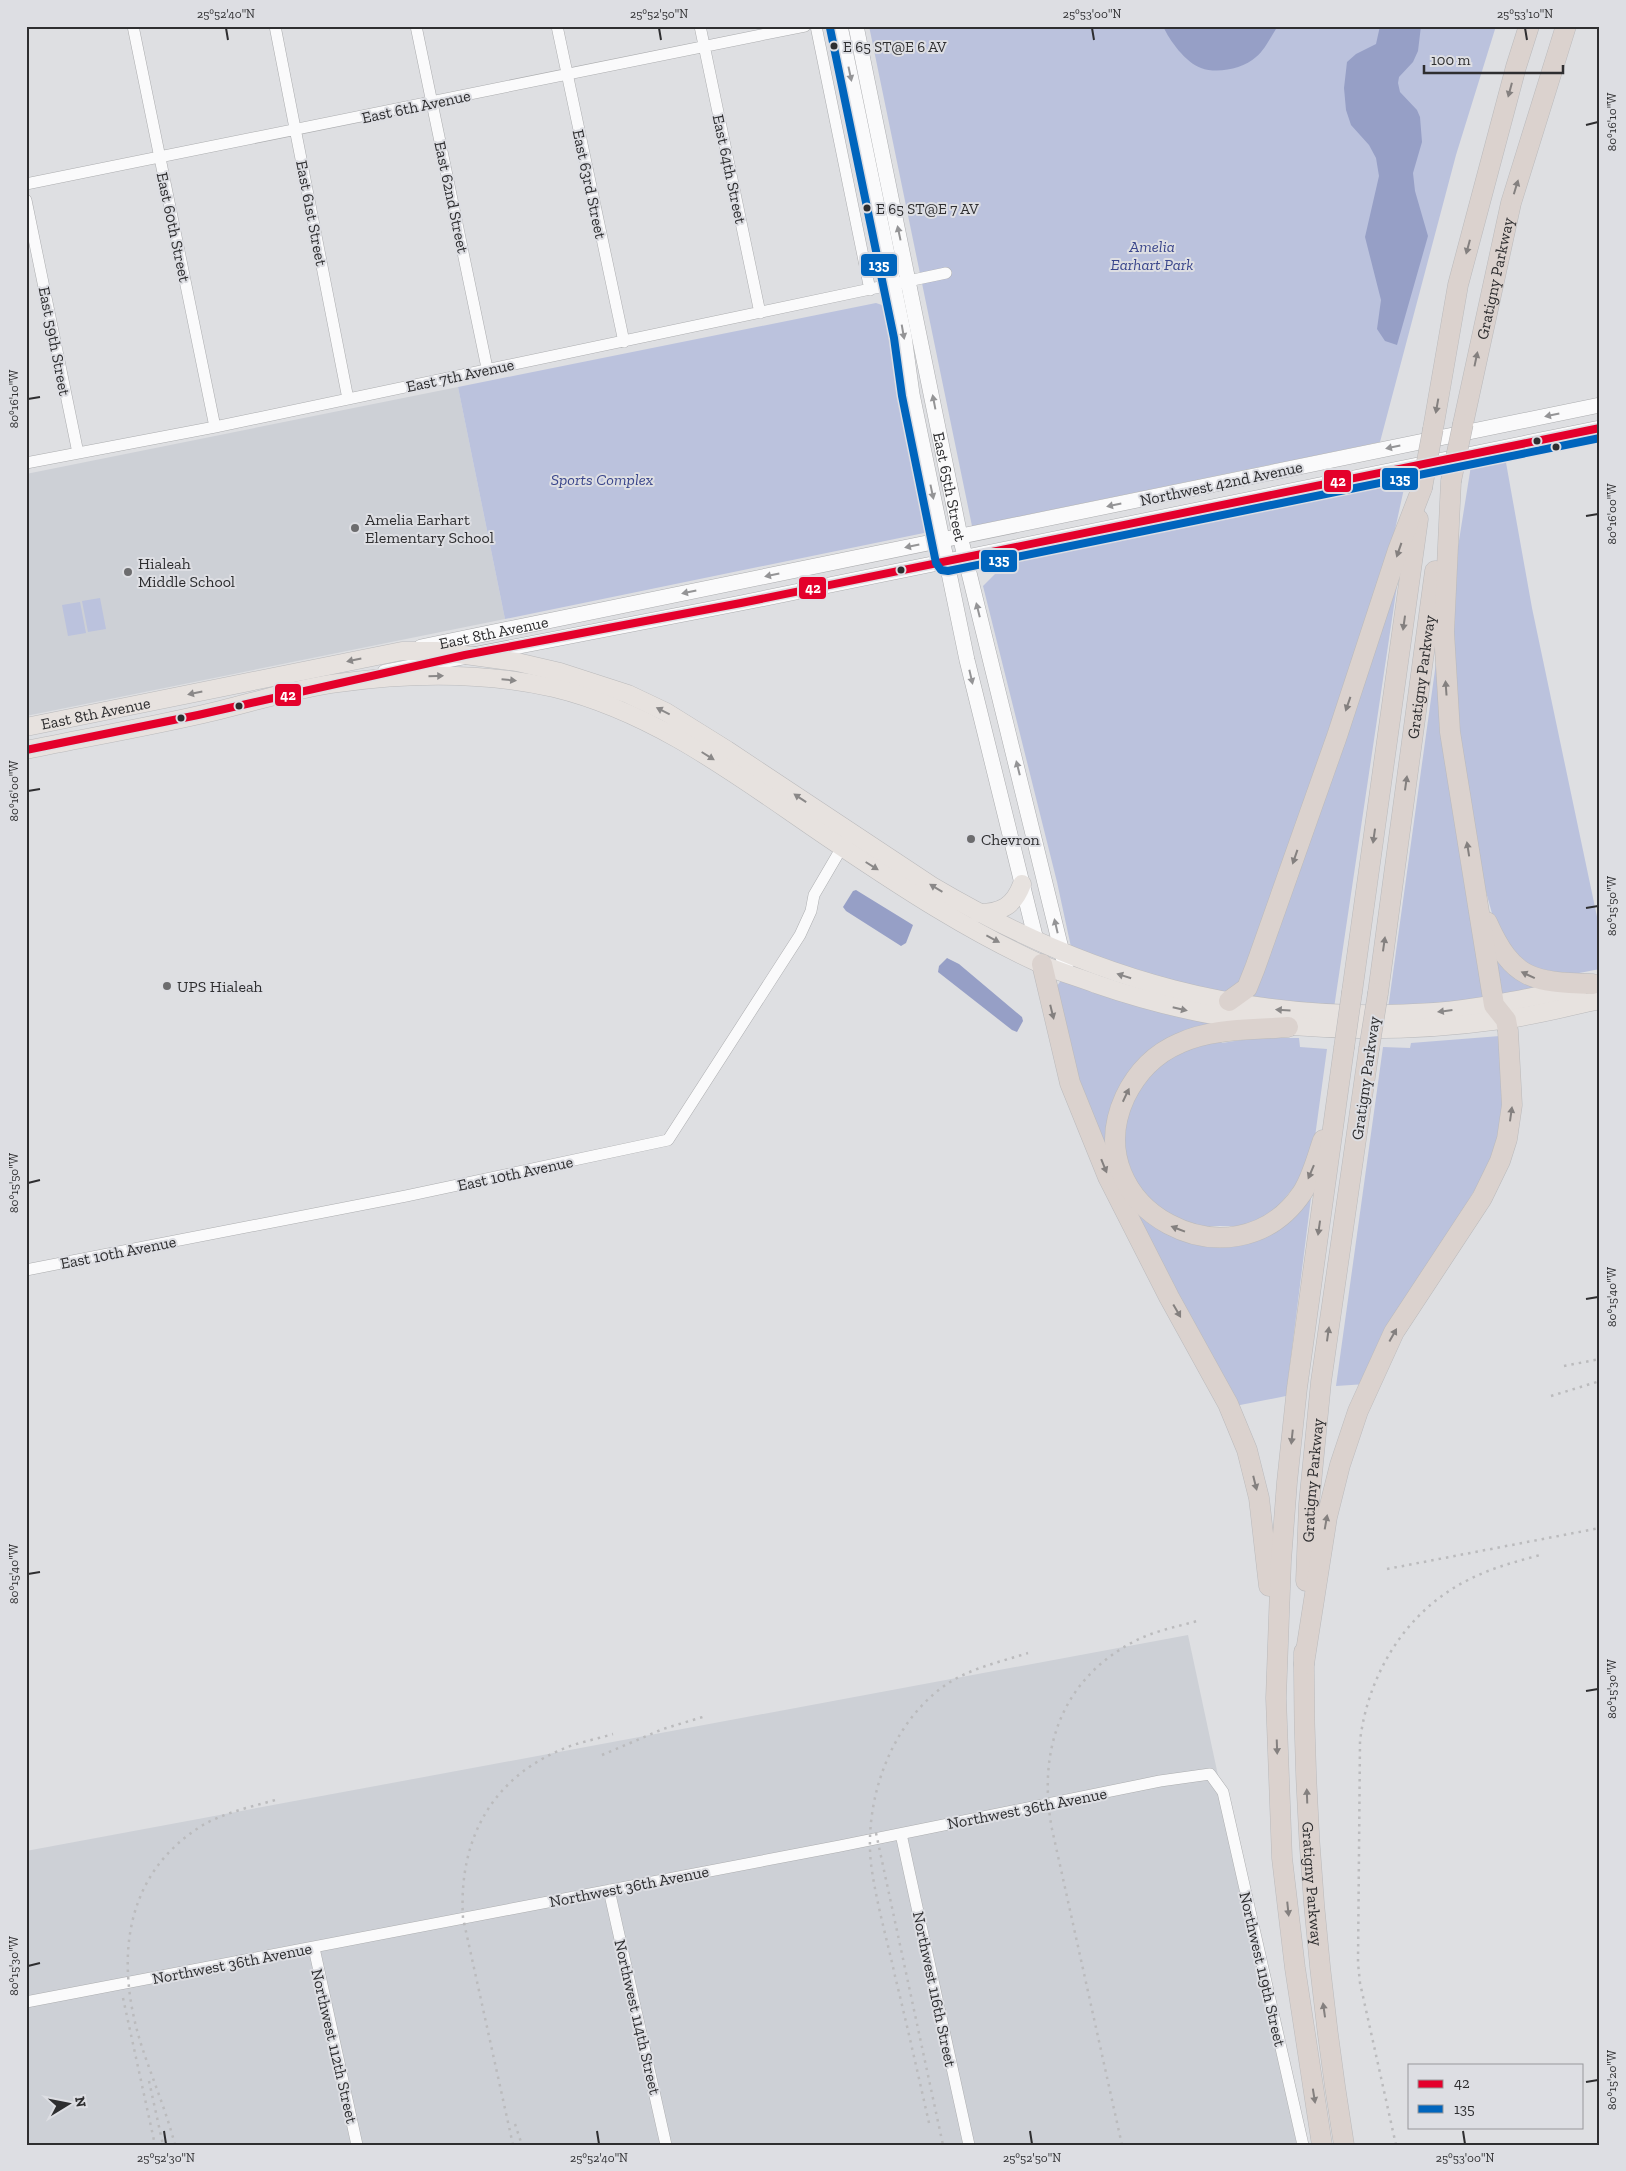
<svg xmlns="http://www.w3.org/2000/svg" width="1626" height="2171" font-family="'Zilla Slab',serif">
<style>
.built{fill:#cdd0d6}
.green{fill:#bbc2dd}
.water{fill:#969fc6}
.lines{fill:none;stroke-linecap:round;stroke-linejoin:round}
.street-casing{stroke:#acadaf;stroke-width:12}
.secondary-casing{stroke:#acadaf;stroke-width:16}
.primary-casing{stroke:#bababc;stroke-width:19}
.highway-casing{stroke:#bababc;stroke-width:21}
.street{stroke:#fafafb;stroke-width:11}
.secondary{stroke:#fafafb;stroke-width:15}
.primary{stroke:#e7e2df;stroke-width:18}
.highway{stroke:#dbd2ce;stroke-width:20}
.rail{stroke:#bbbbbd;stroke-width:2.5;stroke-dasharray:2.5 5;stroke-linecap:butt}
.highway-bridge-casing{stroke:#bababc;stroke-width:21;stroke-linecap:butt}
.highway-bridge{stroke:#dbd2ce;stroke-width:20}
.bus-1-casing{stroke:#dddee3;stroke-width:11}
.bus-2-casing{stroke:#dddee3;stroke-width:11}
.bus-1{stroke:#e4002b;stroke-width:8}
.bus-2{stroke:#0065bd;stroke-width:8}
.oneway{fill:#949496}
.oneway2{fill:#84807f}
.oneway3{fill:#8a8888}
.ticks{fill:none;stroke:#2e2e30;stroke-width:2}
.bus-dot{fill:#2e2e30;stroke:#dddee3;stroke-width:2}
.poi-dot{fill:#6c6c6e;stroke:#dddee3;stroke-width:2}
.labels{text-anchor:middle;stroke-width:4;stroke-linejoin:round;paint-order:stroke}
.bus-label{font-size:15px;fill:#2e2e30;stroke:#dddee3;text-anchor:start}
.street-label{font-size:16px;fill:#2e2e30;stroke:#dddee3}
.park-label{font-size:16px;font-style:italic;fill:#3a468b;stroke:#dddee3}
.poi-label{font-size:16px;fill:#2e2e30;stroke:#dddee3;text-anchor:start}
.line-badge{stroke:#dddee3;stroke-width:2}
.badge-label{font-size:14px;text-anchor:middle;font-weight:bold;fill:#fff}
.neatline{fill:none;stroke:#2e2e30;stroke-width:2}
.ticks-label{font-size:12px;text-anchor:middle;fill:#2e2e30}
</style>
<rect width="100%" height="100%" fill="#dedfe2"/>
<path class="built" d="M458,387l47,232 -479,97v-242z
M1188,1635l109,510h-1271v-294z"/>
<path class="green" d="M869,26h627l-40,129 -76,287 -408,84z
M876,303l6,2 4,5 43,214 -5,9 -419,86 -47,-232z
M1505,457l27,151 68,323v38l-26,5 -48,-6 -28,-33 -22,-79 -18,-126 -7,-86 5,-85 14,-87 1,-8z
M1405,484l-18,82 -136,405 -24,24 -58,-12 -98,-36 -14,-65 -74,-296 25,-25 362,-74z
M1399,572l-65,436 -85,-11z
M100,598l6,31 -18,3 -6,-31z
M80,602l6,31 -18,3 -6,-31z
M1439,641l46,357 -97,11z
M1494,953l50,33 -41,11z
M1062,979l171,45 -83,32 -39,101 -27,-55 -27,-116z
M1500,1036l5,50 -7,53 -13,34 -43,71 -76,140 -30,2 47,-339 27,1 1,-5z
M1217,1037l5,6 32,-5h45l1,9 27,2 -13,95 -11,32 -29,35 -28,15h-59l-24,-12 -27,-32 -14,-36 9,-49 34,-40z
M1308,1198h3l-25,198 -51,10 -106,-202 18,16 30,18 17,6 27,1z"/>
<path class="water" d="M1163,26h115c-7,10 -13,24 -22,31 -13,12 -39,17 -55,11 -15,-5 -32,-28 -38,-42z
M1380,26h41l-3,25 -5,11 -14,15 -1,6 2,9 17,18 3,7 2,25 -9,31 2,18 13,45 -31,109 -12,-4 -8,-12 4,-29 -16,-63 14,-61 -3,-18 -7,-13 -18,-20 -5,-15 -2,-22 3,-26 9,-8 20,-10z
M856,890l57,35 -7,18 -5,3 -55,-35 -3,-4 10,-16z
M947,958l12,6 63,53 1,4 -6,11 -5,-2 -74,-58 1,-6z"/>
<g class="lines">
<defs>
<path id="street" d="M133,26l82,401
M275,26l73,373
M416,26l71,342
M557,26l67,316
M700,26l60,287
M816,26l54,264
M26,184l779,-158
M26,200l52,253
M26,463l189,-36 731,-154
M26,1270l380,-74 262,-56 132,-205 11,-24 3,-16 31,-53
M901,1834l68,311
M609,1890l57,255
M314,1948l43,197
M26,2002l814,-156 320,-65 50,-7 13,18 80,353"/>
<g id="secondary">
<path d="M840,26l64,310 8,58 55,266 69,280"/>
<path id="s1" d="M856,26l104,510 107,437"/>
<path id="s2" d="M421,647l1179,-242"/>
<path d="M385,672l356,-69 859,-175"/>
</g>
<g id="primary">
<path id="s3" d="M26,727l376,-76h34l81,11 43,10 68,22 38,18 61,38 205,136c159,94 317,139 502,126 50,-4 98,-15 146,-25"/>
<path d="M26,750c58,-12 116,-22 173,-35 46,-10 92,-26 139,-32 71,-10 146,-11 216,5 108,26 195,97 285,157 64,43 131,87 202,119 18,8 37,13 55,20 133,46 266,55 405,36 33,-4 66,-13 99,-20"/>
<path d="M978,913c23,0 36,-7 44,-29"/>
</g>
<g id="highway">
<path id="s4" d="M1463,424l48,-221 55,-177"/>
<path d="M1433,429l25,-144 58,-218 13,-41"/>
<path d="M1487,922c26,58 45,60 106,62"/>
<path d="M1042,964l28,119 38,94 61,120 59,107 19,46 12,48 10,88"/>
<path d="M1352,992l66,-473"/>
<path id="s5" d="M1378,993l57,-422"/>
<path d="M1229,1001l18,-13 8,-20 82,-232 61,-186 24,-62"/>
<path d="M1288,1027c-34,3 -76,1 -108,16 -26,11 -43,29 -55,54 -51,111 109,196 177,96 10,-15 15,-36 21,-53"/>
<path id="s6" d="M1306,1581l3,-77 12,-122 48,-333"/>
<path id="s7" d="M1304,1652c-1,168 13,327 40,493"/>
<path d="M1304,1664l23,-147 13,-52 18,-54 36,-79 88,-134 18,-37 7,-22 5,-34 -4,-74 -2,-11 -12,-15 -44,-273 -6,-100 7,-151"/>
<path d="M1322,2145l-27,-177 -13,-110 -6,-160 5,-137 6,-79 10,-94 47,-340"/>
</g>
</defs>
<use href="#street" class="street-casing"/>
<use href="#secondary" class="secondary-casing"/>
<use href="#primary" class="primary-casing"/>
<use href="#highway" class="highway-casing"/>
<use href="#street" class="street"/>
<use href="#secondary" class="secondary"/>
<use href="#primary" class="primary"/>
<use href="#highway" class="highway"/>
<path class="rail" d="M1564,1366l36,-7
M1551,1396l49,-15
M1387,1569l213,-41
M602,1755l61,-26 43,-13
M876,1833l67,312
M123,1998l32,147
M149,2081l14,64
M929,2123c-11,-49 -22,-98 -34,-147 -8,-37 -19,-74 -24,-112 -7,-65 20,-142 76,-180 24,-16 53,-22 81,-31
M515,2124l7,21
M175,2145c-9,-35 -23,-67 -34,-101 -26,-83 -18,-170 62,-219 23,-13 51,-19 76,-26
M513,2145l-50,-227c-5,-81 31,-145 110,-173 13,-4 27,-7 40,-11
M1122,2145l-70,-316c-15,-78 9,-150 83,-188 19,-10 41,-14 62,-20
M1396,2145l-36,-162 -2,-20 2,-222c8,-67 46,-130 108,-161 23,-12 47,-18 72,-25"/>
<defs>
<path id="highway-bridge" d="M1451,481l12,-57
M1422,488l11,-59
M1344,1048l8,-56
M1369,1049l9,-56"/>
</defs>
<use href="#highway-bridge" class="highway-bridge-casing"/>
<use href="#highway-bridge" class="highway-bridge"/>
<defs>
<path id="bus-1" d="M26,750l172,-35 267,-60 276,-52 859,-175"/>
<path id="bus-2" d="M830,28l64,310 8,58 34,167 5,7 7,1 652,-133"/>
</defs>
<use href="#bus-1" class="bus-1-casing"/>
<use href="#bus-2" class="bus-2-casing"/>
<use href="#bus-1" class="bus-1"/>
<use href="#bus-2" class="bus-2"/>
</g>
<defs><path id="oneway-solid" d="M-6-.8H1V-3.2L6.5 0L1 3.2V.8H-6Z" transform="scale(1.25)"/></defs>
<g class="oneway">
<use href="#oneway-solid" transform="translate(850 74) rotate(78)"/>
<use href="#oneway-solid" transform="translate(899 233) rotate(-102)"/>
<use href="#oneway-solid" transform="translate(903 332) rotate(80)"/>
<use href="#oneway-solid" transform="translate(934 402) rotate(-101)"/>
<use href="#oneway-solid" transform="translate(1552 415) rotate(168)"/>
<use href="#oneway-solid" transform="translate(1393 447) rotate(168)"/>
<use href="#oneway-solid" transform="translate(932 492) rotate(78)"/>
<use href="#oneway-solid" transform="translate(1114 505) rotate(168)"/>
<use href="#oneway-solid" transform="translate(912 546) rotate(168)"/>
<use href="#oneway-solid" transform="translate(772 575) rotate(168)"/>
<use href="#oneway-solid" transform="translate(689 592) rotate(168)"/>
<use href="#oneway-solid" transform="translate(978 610) rotate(-104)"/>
<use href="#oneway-solid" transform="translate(971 677) rotate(77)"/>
<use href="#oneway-solid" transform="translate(1018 768) rotate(-104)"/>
<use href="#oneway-solid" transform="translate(1056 926) rotate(-103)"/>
</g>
<g class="oneway2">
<use href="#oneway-solid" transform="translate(1510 90) rotate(105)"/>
<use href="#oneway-solid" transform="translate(1516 187) rotate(-73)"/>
<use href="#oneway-solid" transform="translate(1468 247) rotate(105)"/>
<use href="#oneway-solid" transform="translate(1476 359) rotate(-78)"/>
<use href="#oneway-solid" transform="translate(1437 406) rotate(100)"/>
<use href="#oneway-solid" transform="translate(1399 550) rotate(109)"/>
<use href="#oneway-solid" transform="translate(1404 623) rotate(98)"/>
<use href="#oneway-solid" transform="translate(1446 688) rotate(-94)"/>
<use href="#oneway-solid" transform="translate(1348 704) rotate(109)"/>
<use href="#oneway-solid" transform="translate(1406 783) rotate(-82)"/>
<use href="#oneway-solid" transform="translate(1374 836) rotate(98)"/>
<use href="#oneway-solid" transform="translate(1468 849) rotate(-99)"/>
<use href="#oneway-solid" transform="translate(1295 857) rotate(109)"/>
<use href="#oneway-solid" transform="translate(1384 944) rotate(-82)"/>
<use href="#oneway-solid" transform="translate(1528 975) rotate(-155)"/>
<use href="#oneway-solid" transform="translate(1052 1012) rotate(76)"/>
<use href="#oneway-solid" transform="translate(1126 1095) rotate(-65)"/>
<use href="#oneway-solid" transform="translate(1511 1114) rotate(-82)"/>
<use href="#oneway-solid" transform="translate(1104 1166) rotate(68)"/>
<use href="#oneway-solid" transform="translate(1311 1172) rotate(113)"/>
<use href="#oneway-solid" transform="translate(1319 1228) rotate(98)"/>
<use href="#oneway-solid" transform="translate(1178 1229) rotate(-159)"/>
<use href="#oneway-solid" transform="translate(1177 1311) rotate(60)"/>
<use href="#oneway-solid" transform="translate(1328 1334) rotate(-82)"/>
<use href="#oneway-solid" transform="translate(1393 1335) rotate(-61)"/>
<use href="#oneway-solid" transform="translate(1292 1437) rotate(96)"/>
<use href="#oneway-solid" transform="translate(1255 1483) rotate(76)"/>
<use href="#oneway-solid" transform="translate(1326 1522) rotate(-80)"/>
<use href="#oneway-solid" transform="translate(1277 1747) rotate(88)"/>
<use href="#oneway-solid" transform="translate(1307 1796) rotate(-92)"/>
<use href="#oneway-solid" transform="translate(1288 1909) rotate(84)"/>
<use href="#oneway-solid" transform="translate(1324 2010) rotate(-98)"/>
<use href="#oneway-solid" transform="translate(1314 2096) rotate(81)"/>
</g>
<g class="oneway3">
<use href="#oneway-solid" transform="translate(354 660) rotate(168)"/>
<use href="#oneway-solid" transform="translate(436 676) rotate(-1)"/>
<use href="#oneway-solid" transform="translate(509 680) rotate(6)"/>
<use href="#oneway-solid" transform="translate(195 693) rotate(168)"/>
<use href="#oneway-solid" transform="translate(663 711) rotate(-153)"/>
<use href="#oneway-solid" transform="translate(708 756) rotate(32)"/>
<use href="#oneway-solid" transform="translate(800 798) rotate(-146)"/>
<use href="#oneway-solid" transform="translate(872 866) rotate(32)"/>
<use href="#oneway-solid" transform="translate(936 888) rotate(-149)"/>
<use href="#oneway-solid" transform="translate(993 939) rotate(28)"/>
<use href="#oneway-solid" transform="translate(1124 976) rotate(-162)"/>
<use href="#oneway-solid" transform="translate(1180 1009) rotate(13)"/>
<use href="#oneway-solid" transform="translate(1283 1010) rotate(-176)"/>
<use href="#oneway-solid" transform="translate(1445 1011) rotate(173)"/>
</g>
<path class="ticks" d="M226,28l2,12M659,28l2,12M1092,28l2,12M1525,28l2,12M1586,125l12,-3M28,399l12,-2M1586,516l12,-2M28,791l12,-2M1586,908l12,-2M28,1183l12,-3M1586,1299l12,-2M28,1574l12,-2M1586,1691l12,-2M28,1966l12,-3M1586,2082l12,-2M164,2131l2,13M597,2131l2,13M1030,2131l2,13M1463,2131l2,13"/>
<g class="bus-dot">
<circle cx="834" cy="46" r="4.5"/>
<circle cx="867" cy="208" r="4.5"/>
<circle cx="1537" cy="441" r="4.5"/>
<circle cx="1556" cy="447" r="4.5"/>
<circle cx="901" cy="570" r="4.5"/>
<circle cx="239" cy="706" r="4.5"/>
<circle cx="181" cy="718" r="4.5"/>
</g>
<g class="poi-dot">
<circle cx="355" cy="528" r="5"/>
<circle cx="128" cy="572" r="5"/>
<circle cx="971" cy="839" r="5"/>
<circle cx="167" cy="986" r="5"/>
</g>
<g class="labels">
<g class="bus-label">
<text x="843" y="52">E 65 ST@E 6 AV</text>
<text x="876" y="214">E 65 ST@E 7 AV</text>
</g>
<g class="street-label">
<text transform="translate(416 106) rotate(-12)" y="6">East 6th Avenue</text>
<text transform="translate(730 169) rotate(78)" y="6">East 64th Street</text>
<text transform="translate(590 184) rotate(78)" y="6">East 63rd Street</text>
<text transform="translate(452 197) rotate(78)" y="6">East 62nd Street</text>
<text transform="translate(312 213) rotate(79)" y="6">East 61st Street</text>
<text transform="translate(174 227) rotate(78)" y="6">East 60th Street</text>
<text dy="6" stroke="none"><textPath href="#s4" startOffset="149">Gratigny Parkway</textPath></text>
<text transform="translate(55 341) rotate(79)" y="6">East 59th Street</text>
<text transform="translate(460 375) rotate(-12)" y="6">East 7th Avenue</text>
<text transform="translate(1221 483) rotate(-12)" y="6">Northwest 42nd Avenue</text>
<text dy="6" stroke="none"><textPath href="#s1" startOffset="470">East 65th Street</textPath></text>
<text dy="6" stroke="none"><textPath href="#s2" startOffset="74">East 8th Avenue</textPath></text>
<text dy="6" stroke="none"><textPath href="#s5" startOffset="319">Gratigny Parkway</textPath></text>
<text dy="6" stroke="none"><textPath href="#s3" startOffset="71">East 8th Avenue</textPath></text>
<text transform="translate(1365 1078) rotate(-82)" y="6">Gratigny Parkway</text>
<text transform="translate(515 1173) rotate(-12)" y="6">East 10th Avenue</text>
<text transform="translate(118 1252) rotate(-11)" y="6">East 10th Avenue</text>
<text dy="6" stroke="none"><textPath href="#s6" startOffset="101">Gratigny Parkway</textPath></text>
<text transform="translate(1027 1808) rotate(-11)" y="6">Northwest 36th Avenue</text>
<text dy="6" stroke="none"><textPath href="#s7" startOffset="232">Gratigny Parkway</textPath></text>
<text transform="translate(629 1886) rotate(-11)" y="6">Northwest 36th Avenue</text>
<text transform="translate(232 1963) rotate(-11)" y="6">Northwest 36th Avenue</text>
<text transform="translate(1263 1969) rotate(77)" y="6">Northwest 119th Street</text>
<text transform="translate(935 1989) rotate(78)" y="6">Northwest 116th Street</text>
<text transform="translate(638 2017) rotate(77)" y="6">Northwest 114th Street</text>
<text transform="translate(335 2046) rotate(77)" y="6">Northwest 112th Street</text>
</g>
<g class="park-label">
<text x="1152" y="252">Amelia<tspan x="1152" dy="18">Earhart Park</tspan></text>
<text x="602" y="485">Sports Complex</text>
</g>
<g class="poi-label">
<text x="365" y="525">Amelia Earhart<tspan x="365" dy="18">Elementary School</tspan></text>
<text x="138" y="569">Hialeah<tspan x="138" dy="18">Middle School</tspan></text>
<text x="981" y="845">Chevron</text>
<text x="177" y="992">UPS Hialeah</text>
</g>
</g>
<g class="line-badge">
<rect x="860" y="253" width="38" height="24" rx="5" fill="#0065bd"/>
<rect x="1381" y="467" width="38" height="24" rx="5" fill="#0065bd"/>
<rect x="1323" y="469" width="29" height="24" rx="5" fill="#e4002b"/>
<rect x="980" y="549" width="38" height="24" rx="5" fill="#0065bd"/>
<rect x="798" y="576" width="29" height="24" rx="5" fill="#e4002b"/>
<rect x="274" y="683" width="28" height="24" rx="5" fill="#e4002b"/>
</g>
<g class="badge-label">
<text x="879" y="270">135</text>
<text x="1400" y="484">135</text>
<text x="1338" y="486">42</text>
<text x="999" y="565">135</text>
<text x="813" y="593">42</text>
<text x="288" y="700">42</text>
</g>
<rect width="1626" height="2171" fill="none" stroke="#dddee3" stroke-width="55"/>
<rect x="1408" y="2064" width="175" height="65" fill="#dddee3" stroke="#97989b"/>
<rect x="1418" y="2080" width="25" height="8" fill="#e4002b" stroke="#97989b"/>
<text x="1454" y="2088" font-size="15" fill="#2e2e30">42</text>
<rect x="1418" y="2105" width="25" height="8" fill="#0065bd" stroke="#97989b"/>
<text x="1454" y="2114" font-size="15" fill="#2e2e30">135</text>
<g transform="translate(68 2104) rotate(80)" stroke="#dddee3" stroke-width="4" paint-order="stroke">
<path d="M0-4L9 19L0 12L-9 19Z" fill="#2e2e30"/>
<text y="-8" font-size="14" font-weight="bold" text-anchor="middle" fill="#2e2e30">N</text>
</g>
<path d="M1424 65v8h139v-8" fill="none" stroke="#2e2e30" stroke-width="2.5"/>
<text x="1431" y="65" font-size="15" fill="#2e2e30" stroke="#dddee3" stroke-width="4" paint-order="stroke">100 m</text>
<rect x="28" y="28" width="1570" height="2116" class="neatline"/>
<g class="ticks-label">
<text x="226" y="18">25°52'40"N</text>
<text x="659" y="18">25°52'50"N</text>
<text x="1092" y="18">25°53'00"N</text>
<text x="1525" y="18">25°53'10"N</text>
<text transform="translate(1612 122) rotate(-90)" y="4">80°16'10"W</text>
<text transform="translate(14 399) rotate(-90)" y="4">80°16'10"W</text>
<text transform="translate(1612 514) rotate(-90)" y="4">80°16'00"W</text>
<text transform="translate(14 791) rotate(-90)" y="4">80°16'00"W</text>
<text transform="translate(1612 906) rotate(-90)" y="4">80°15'50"W</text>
<text transform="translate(14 1183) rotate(-90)" y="4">80°15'50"W</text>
<text transform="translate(1612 1297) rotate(-90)" y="4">80°15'40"W</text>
<text transform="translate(14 1574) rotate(-90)" y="4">80°15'40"W</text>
<text transform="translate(1612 1689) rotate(-90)" y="4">80°15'30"W</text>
<text transform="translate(14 1966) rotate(-90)" y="4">80°15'30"W</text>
<text transform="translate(1612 2080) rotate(-90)" y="4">80°15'20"W</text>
<text x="166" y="2162">25°52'30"N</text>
<text x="599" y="2162">25°52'40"N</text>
<text x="1032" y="2162">25°52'50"N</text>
<text x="1465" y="2162">25°53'00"N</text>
</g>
</svg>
